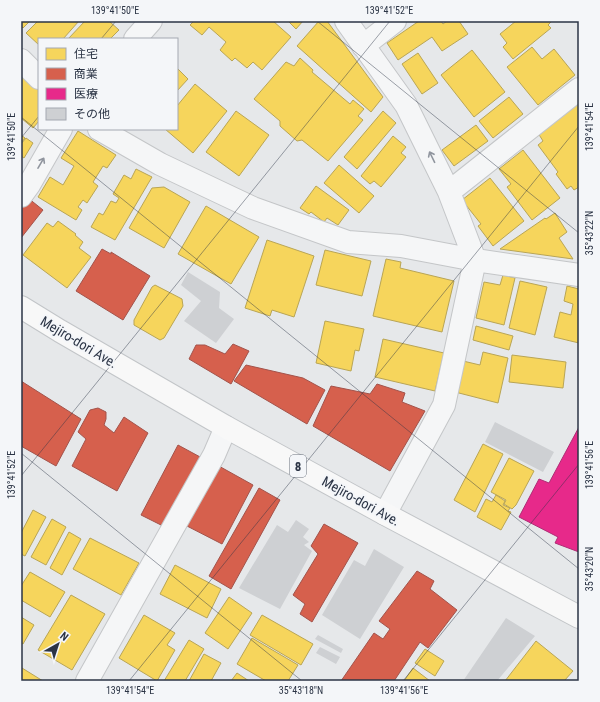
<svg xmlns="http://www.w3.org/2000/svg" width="600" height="702" font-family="'Roboto Condensed','Noto Sans JP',sans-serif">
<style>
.homes{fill:#f6d55c;stroke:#b9a555}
.shops{fill:#d6604d;stroke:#a3534b}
.health{fill:#e7298a;stroke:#af2c75}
.building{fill:#ced0d3}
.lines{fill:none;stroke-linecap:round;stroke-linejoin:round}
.street-casing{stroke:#c4c6c8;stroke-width:24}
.primary-casing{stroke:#c2c5c8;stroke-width:24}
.street{stroke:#f5f6f7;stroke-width:22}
.primary{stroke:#f8f8f8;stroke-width:22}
.oneway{stroke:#90959e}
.ticks{fill:none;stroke:#2b3445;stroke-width:1;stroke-opacity:0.45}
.labels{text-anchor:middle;stroke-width:4;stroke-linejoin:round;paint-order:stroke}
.shield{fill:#f4f6f9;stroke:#676e7b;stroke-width:1}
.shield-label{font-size:13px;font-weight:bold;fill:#2b3445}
.street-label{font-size:14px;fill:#2b3445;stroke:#f4f6f9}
.neatline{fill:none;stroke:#2b3445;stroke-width:1.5}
.ticks-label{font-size:10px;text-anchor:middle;fill:#2b3445}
</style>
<rect width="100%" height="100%" fill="#e6e8ea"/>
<path class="homes" d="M21,21h9l-7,7 -2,-2z
M38,21h41l-16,18h-24v6l-13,-12z
M85,21h24l10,9 -9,9h-42z
M194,21h79l18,16 -29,33 -9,-8 -6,6 -12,-10 -3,3 -12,-11 6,-8 -17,-15 -7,8 -12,-10z
M288,21h15l-7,8z
M319,21h8l56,76 -12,15 -74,-66z
M419,21h22l2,3 4,-3h12l9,13 -26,17 -10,-14 -34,23 -11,-17z
M516,21h36l-4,4 3,3 -38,31 -10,-12 4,-4 -7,-9z
M532,47l10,12 12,-10 21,26 -37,30 -31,-38z
M472,50l33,42 -31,25 -33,-42z
M418,53l20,30 -16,11 -20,-30z
M300,58l13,12 -1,2 38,32 3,-4 11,9 -6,7 5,4 -35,41 -26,-21 -5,1 -17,-15v-5l-26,-22 32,-37 8,4z
M177,68l11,11 -11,12z
M21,75l18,15v31l-6,7 -12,-10z
M195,84l32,27 -34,42 -28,-24h12v-23z
M509,97l14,17 -30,24 -14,-17z
M579,103v84l-5,3 -3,-4 -4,3 -11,-15 2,-2 -20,-27 5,-4 -5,-8z
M236,111l33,24 -30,41 -33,-24z
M383,111l13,12 -39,46 -13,-12z
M476,125l12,16 -34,25 -12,-16z
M78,131l38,24 -9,13 -4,-2 -10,16 5,4 -11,17 -4,-3 -5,7 4,3 -6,10 -38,-23 12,-20 13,8 11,-19 -13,-8z
M21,135l4,3 -4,5z
M393,136l13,11 -5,6 5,4 -25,30 -7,-6 -4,3 -9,-8z
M26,138l7,5 -9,15 -3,-2v-12z
M523,150l37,48 -28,22 -25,-33 4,-3 -12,-15z
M339,165l35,31 -15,17 -35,-30z
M136,169l16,8 -37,63 -24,-13 8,-14 4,2 8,-14 5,2 3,-5 -6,-4 11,-19 7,4z
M490,178l34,43 -31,25 -15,-20 3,-2 -19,-24z
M316,186l33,24 -11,15 -11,-7 -3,4 -13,-10 -2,2 -9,-6z
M164,187l26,15 -26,46 -35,-20 23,-40z
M206,206l53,31 -28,47 -53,-30z
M555,213l12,19 -8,6 14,21 -73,-10 45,-31 1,1z
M58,221l18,13 -1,1 8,7 -4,6 12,9 -24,31 -44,-33 24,-32 6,4z
M267,240l47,16 -20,61 -22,-7 -2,6 -25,-8z
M325,250l46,11 -9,35 -46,-11z
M386,259l15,3 -1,6 54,13 -12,51 -69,-16z
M503,275l12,3 -11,47 -28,-7 8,-36 16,3z
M520,281l27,6 -12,48 -26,-7z
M155,285l27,14 1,7 -19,32 -4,2 -26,-15v-5l18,-33z
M567,286l12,3v54l-25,-6 6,-25 11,3 2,-11 -9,-3z
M325,321l39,8 -5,22 -4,-1 -4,21 -35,-8z
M476,326l37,10 -4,14 -36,-10z
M383,339l61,14 -9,38 -60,-14z
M483,352l25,6 -10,45 -43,-11 8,-31 17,4z
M512,355l54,7 -3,26 -54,-6z
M483,444l20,10 -28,58 -21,-12z
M509,458l25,13 -18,34 -4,4 -8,-5 2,-4 -15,-8z
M496,495l9,6 -2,4 7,3 -2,3 3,1 -10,18 -24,-13 9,-18 6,3z
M33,510l13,7 -21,39 -4,-2v-21z
M52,519l14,8 -20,38 -15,-8z
M69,532l12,7 -19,36 -12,-7z
M90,538l49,25 -18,32 -48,-26z
M175,565l46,24 -14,29 -47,-24z
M30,572l35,20 -15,25 -29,-17v-14z
M71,595l34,19 -33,56 -34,-20z
M229,597l23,16 -24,36 -23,-16z
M144,615l31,18 -8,12 8,5 -18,31 -38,-23z
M262,615l51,29 -12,21 -51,-30z
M21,617l13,8 -11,19 -2,-1z
M252,638l46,27 -10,16h-22l-29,-17z
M189,640l15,9 -19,32h-21z
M536,641l37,30 -9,10h-59z
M425,649l19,12 -9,15 -20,-13z
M204,654l17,9 -10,18h-22z
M22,668l21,13h-22v-10z
M413,668l17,13h-26z
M237,673l12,8h-18z"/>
<path class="shops" d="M28,198l15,12 -22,28v-31z
M102,249l9,5v-2l39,24 -27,44 -47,-29z
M233,344l16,7 -18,33 -42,-25 7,-14h9l20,9z
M246,365l57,13 22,12 -18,34 -73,-43z
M21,381l60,38 -25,47 -35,-20z
M377,384l28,9 -3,9 23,9 -35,60 -77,-45 18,-40 39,8z
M98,408l8,4v7l-2,6 10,8 10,-16 24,16 -31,58 -45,-25 14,-27 -8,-7 12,-22z
M178,445l24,13 -37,69 -24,-12z
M217,465l36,20 -31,59 -37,-19z
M259,488l21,12 -49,89 -22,-13z
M324,524l34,19 -46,79 -12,-8 5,-10 -12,-9 25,-41 -7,-8z
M417,571l17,10 -4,8 27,21 -29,38 -8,-6 -26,39h-53l33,-48 9,6 7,-10 -11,-8z"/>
<path class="health" d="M579,427v125l-24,-9 3,-6 -39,-20 20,-38 10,4z"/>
<path class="building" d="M188,272l32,20 -1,16 15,11 -18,24 -32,-22 17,-20 -20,-16z
M495,422l59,30 -11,20 -58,-30z
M296,520l13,9 -6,8 6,5 -5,3 8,6 -32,58 -41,-21 38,-63 11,7z
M374,549l30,18 -44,72 -38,-24 32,-55 11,6z
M506,618l29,18 -38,45h-34z
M318,635l25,14 -2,4 -26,-14z
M320,647l20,10 -4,7 -20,-11z"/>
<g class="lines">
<defs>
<path id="street" d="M346,21l60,84 43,87
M135,39l16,-18
M363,46l32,-25
M21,60l18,18
M99,129l61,35 93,44 95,34 53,4 74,14 104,15
M21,196l8,-11 32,-56
M385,514l59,-109 31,-145 -26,-68 130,-103
M87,681l127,-226 12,-28"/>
<path id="primary" d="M21,307l39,24 166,96 159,87 194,103"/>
</defs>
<use href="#street" class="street-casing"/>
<use href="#primary" class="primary-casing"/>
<use href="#street" class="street"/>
<use href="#primary" class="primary"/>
</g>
<defs><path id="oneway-shaft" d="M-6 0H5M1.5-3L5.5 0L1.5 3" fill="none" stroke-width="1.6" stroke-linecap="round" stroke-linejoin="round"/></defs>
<g class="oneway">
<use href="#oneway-shaft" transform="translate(432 157) rotate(-116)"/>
<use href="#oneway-shaft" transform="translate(41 163) rotate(-60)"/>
</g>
<path class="ticks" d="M317,21l262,212M101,39l15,-18M21,117l558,452M21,138l18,-22M21,453l281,228M21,476l369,-455M129,681l450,-555M403,681l176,-217"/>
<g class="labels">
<rect class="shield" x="290" y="455" width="16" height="22" rx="3"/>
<g class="shield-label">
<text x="298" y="471">8</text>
</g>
<g class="street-label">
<text transform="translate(79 342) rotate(31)" y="5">Mejiro-dori Ave.</text>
<text transform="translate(361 501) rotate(29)" y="5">Mejiro-dori Ave.</text>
</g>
</g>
<rect width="600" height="702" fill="none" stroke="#f4f6f9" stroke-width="44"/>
<rect x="38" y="38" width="140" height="92" fill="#f4f6f9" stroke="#a4a8b1"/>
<rect x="46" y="48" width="20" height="12" fill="#f6d55c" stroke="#a4a8b1"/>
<text x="74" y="58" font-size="12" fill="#2b3445">住宅</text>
<rect x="46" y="68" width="20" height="12" fill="#d6604d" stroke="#a4a8b1"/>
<text x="74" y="78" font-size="12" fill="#2b3445">商業</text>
<rect x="46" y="88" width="20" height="12" fill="#e7298a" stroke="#a4a8b1"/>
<text x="74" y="98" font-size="12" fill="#2b3445">医療</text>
<rect x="46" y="108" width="20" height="12" fill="#ced0d3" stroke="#a4a8b1"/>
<text x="74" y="118" font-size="12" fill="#2b3445">その他</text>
<g transform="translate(58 644) rotate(39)" stroke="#f4f6f9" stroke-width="3" paint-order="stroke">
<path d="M0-3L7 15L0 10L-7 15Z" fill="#2b3445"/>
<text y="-6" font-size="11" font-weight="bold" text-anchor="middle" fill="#2b3445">N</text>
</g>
<rect x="22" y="22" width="556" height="658" class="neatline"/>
<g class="ticks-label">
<text x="115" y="14">139°41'50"E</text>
<text x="389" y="14">139°41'52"E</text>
<text transform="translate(589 127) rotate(-90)" y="4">139°41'54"E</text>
<text transform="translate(11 137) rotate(-90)" y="4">139°41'50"E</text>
<text transform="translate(589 233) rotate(-90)" y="4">35°43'22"N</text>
<text transform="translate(589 465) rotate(-90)" y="4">139°41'56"E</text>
<text transform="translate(11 475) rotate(-90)" y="4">139°41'52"E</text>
<text transform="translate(589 569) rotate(-90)" y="4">35°43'20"N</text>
<text x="130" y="694">139°41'54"E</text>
<text x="301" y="694">35°43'18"N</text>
<text x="404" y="694">139°41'56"E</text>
</g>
</svg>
